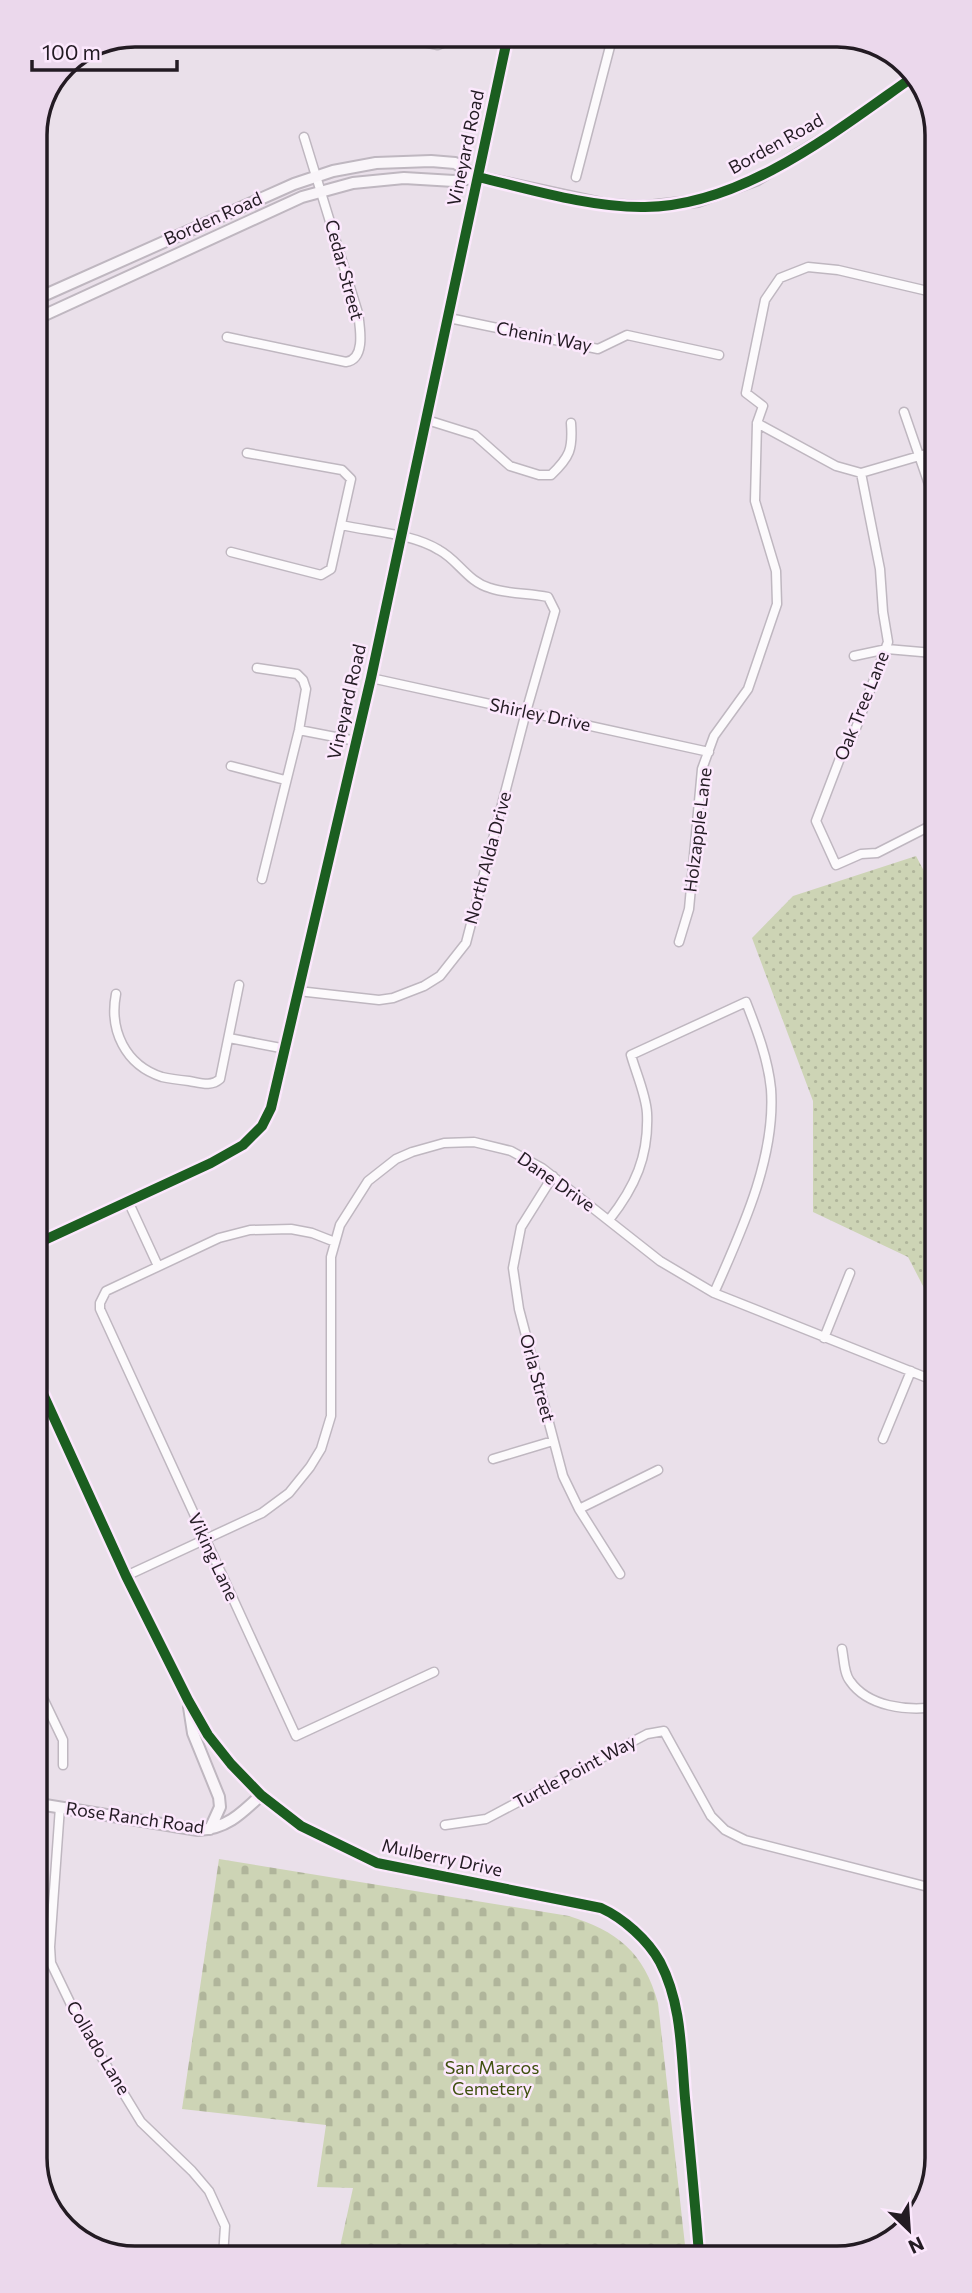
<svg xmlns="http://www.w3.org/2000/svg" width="972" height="2293" font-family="Commissioner,sans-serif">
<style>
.grass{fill:url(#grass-dots)}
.cemetery{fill:url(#cemetery-stones)}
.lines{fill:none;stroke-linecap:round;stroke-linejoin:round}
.street-casing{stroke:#bfb7c0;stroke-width:11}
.secondary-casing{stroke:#bfb7c0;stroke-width:14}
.street{stroke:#fcfafc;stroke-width:8}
.secondary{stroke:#f9f5f9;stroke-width:10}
.cycleway-casing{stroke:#fce8fd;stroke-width:15}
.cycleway{stroke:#1b5e20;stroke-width:10}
.labels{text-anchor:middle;stroke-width:5;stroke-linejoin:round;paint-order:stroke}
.street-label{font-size:18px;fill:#231b23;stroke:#fce8fd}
.park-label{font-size:18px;fill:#3f500f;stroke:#fce8fd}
.rim{fill:none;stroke:#231b23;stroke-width:3.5}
</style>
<defs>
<pattern id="grass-dots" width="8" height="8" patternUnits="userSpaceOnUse" patternTransform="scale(1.75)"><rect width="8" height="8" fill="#cdd4b5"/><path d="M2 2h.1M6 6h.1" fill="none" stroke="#b0b59b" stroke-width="1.8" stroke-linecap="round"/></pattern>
<pattern id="cemetery-stones" width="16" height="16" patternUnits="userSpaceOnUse" patternTransform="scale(1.75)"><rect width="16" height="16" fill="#cdd4b5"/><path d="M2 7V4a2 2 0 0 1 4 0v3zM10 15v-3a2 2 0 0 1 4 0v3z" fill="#b0b59b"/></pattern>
</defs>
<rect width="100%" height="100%" fill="#eae0ea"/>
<path class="grass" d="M916,856l18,34 1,419 -27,-52 -95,-45v-111l-61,-163 41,-42z"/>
<path class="cemetery" d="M219,1859l350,57c48,15 75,36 89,87l28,251 -348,2 15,-68 -36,-1 9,-62 -144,-16z"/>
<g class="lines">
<defs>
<path id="street" d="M391,35l47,10 5,-2 4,-8
M576,177l37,-142
M449,318l149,31 29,-14 92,20
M227,337l119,25c20,-3 14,-34 12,-49l-54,-176
M904,412l29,84
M427,420l48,15 35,31 29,9h12c19,-18 22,-26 20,-52
M757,423l79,43 25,7 72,-21
M861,473l19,96 3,43 5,30 -35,94 -11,17 -26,68 20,44 25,-11 16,-1 57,-29
M231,552l90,23 10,-6 20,-90 -9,-9 -95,-17
M854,656l33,-7 46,4
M257,668l40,6 6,6 3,9 -7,41 -37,149
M371,678l338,74
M299,730l57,11
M231,766l54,14
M679,942l10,-33 13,-140 12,-33 34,-47 29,-85 -1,-33 -21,-70 2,-78 6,-17 -17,-13 19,-93 15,-22 28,-11 30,3 94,22
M298,991l81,9 14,-2 31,-12 16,-10 26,-33 60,-231 29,-101 -7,-14c-18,-4 -42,-3 -58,-9 -22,-6 -32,-28 -51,-38 -28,-17 -67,-18 -98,-25
M116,994c-7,36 9,71 46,83 9,2 18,3 27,4 12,2 22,6 31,-2l19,-94
M229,1038l57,11
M38,1117l2,-3
M553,1176l-32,51 -8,41 6,41 44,167 16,33 41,65
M128,1201l30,65
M609,1220c26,-33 40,-64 38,-107 -1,-18 -11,-40 -16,-58l115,-53c11,28 22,57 25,87 5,69 -30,143 -57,204
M335,1242l-23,-9 -21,-4 -41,1 -31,8 -113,53 -6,12v6l196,427 138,-64
M824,1338l26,-65
M38,1423l15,-7
M883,1439l28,-68
M493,1459l60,-18
M579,1509l79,-39
M126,1576l136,-63 27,-20 21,-26 11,-18 10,-33v-159l9,-32 28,-44 28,-22 16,-7 32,-9 30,-1 37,9 31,17 118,93 54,32 221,88
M842,1649c2,10 2,25 8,32 18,26 57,30 86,26
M39,1690l24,50v25
M60,1807l-10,140 1,16 26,54 64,105 51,49 17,20 16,35 -2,31
M445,1825l41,-6 161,-85 17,-3 47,85 14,14 20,10 191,49"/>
<path id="secondary" d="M36,299l258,-115 39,-13 43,-8 55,-2 24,2 23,14 130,28 36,2 54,-6 58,-21 87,-53 70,-50
M36,319l266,-122 51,-14 51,-5 50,3 24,-4
M38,1243l173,-80 32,-18 19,-19 9,-18 100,-430 137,-643
M38,1383l88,193 62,124 20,35 23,29 30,31 40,31 76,37 224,45c22,10 47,32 59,54 22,42 21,90 25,136 5,52 10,104 14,156
M189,1707l4,26 26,64 1,10 -10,22
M39,1804l159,26c28,-1 43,-16 63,-35"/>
</defs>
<use href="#street" class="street-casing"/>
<use href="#secondary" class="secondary-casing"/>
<use href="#street" class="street"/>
<use href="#secondary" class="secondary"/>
<defs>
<path id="cycleway" d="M478,177c51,12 114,31 167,30 98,-1 191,-76 268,-130
M38,1243l173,-80 32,-18 19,-19 9,-18 100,-430 137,-643
M38,1383l88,193 62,124 20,35 23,29 30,31 40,31 76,37 224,45c22,10 47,32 59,54 22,42 21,90 25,136 5,52 10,104 14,156"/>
</defs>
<use href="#cycleway" class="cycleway-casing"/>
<use href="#cycleway" class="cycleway"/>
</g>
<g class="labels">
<g class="street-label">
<text transform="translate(776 144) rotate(-29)" y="6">Borden Road</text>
<text transform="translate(466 148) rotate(-78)" y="6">Vineyard Road</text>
<text transform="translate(213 219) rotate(-24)" y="6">Borden Road</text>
<text transform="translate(344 270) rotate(75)" y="6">Cedar Street</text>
<text transform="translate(544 337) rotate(11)" y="6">Chenin Way</text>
<text transform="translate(347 702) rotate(-77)" y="6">Vineyard Road</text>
<text transform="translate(862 706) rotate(-68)" y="6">Oak Tree Lane</text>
<text transform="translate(540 715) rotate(12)" y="6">Shirley Drive</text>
<text transform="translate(698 830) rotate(-83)" y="6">Holzapple Lane</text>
<text transform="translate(488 858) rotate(-75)" y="6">North Alda Drive</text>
<text transform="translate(556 1182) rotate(35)" y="6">Dane Drive</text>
<text transform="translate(537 1378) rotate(75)" y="6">Orla Street</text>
<text transform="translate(213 1557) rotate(65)" y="6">Viking Lane</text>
<text transform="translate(575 1772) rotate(-28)" y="6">Turtle Point Way</text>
<text transform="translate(135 1818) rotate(8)" y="6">Rose Ranch Road</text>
<text transform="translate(442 1858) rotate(12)" y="6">Mulberry Drive</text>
<text transform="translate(98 2048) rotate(59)" y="6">Collado Lane</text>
</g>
<g class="park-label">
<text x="492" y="2074">San Marcos<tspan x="492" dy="21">Cemetery</tspan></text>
</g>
</g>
<path d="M0 0H972V2293H0ZM135 47H837A88 88 0 0 1 925 135V2158A88 88 0 0 1 837 2246H135A88 88 0 0 1 47 2158V135A88 88 0 0 1 135 47Z" fill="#ebd8ec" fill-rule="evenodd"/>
<path class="rim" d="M135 47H837A88 88 0 0 1 925 135V2158A88 88 0 0 1 837 2246H135A88 88 0 0 1 47 2158V135A88 88 0 0 1 135 47Z"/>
<g transform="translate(909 2230) rotate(155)" stroke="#fce8fd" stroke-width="5" paint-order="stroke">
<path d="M0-5L12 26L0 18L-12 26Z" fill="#231b23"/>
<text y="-10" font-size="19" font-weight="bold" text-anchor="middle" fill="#231b23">N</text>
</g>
<path d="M32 60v10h145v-10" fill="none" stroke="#231b23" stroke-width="3.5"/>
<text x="42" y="60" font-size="21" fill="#231b23" stroke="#fce8fd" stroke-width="5" paint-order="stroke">100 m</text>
</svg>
